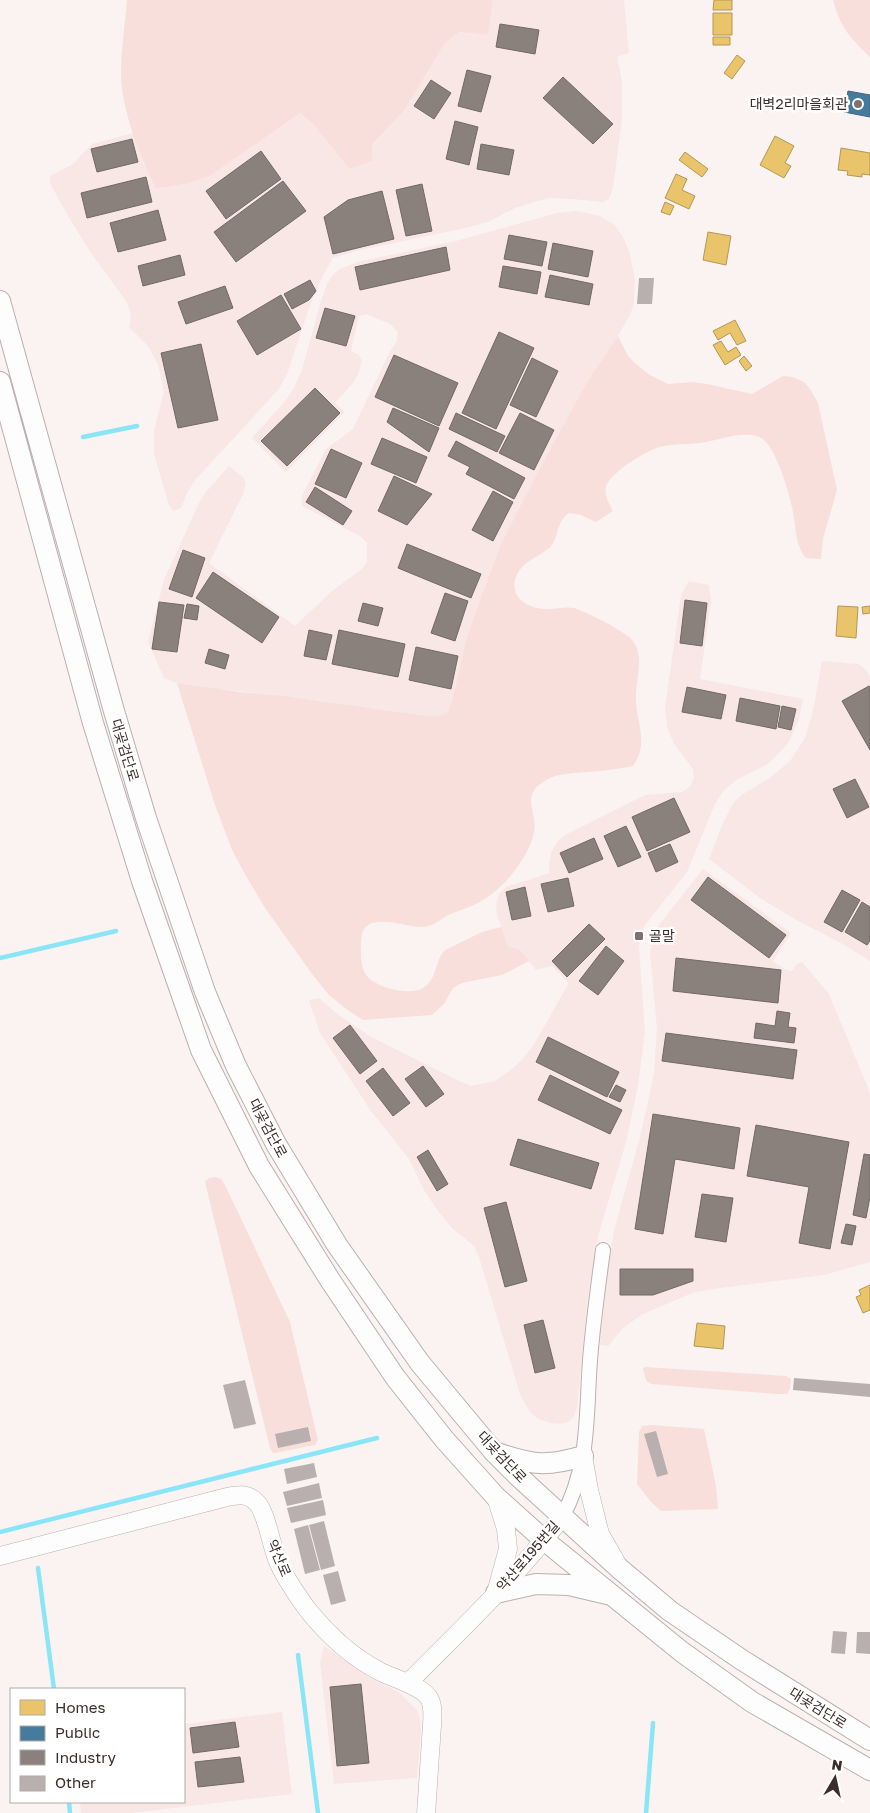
<svg xmlns="http://www.w3.org/2000/svg" width="870" height="1813" font-family="'Golos Text','Noto Sans KR',sans-serif">
<style>
.built{fill:#f8e7e5}
.green{fill:#f8dfdb}
.homes{fill:#e9c46a;stroke:#b49757}
.public{fill:#457b9d;stroke:#42647b}
.industry{fill:#8a817c;stroke:#726864}
.lines{fill:none;stroke-linecap:round;stroke-linejoin:round}
.stream{stroke:#8ae5f7;stroke-width:4.5}
.building{fill:#b8afae}
.minor-casing{stroke:#b9b0af;stroke-width:16}
.tertiary-casing{stroke:#b9b0af;stroke-width:19}
.secondary-casing{stroke:#b9b0af;stroke-width:22}
.minor{stroke:#fefdfd;stroke-width:14}
.tertiary{stroke:#fefdfd;stroke-width:18}
.secondary{stroke:#fefdfd;stroke-width:20}
.poi-dot{fill:#7d7271;stroke:#fff;stroke-width:2}
.labels{text-anchor:middle;stroke-width:5;stroke-linejoin:round;paint-order:stroke}
.poi-label{font-size:14px;fill:#3a2d2b;stroke:#fff;text-anchor:end}
.street-label{font-size:14px;fill:#3a2d2b;stroke:#fff}
</style>
<rect width="100%" height="100%" fill="#faf3f2"/>
<path class="built" d="M493,0h131l5,53 -12,4 5,24v39l-9,68 -4,11 -6,3 -31,-3 -24,-1 -33,10 -25,13 -20,6 -114,24 -23,7 -9,15 -15,35 -22,66 -9,16 -82,89 -8,12 -7,17 -8,3 -4,-6 -15,-51v-24l10,-38 -6,-28 -10,-18 -19,-19 2,-7 -1,-9 -4,-10 -35,-48 -23,-37 -18,-33v-7l23,-12 19,-20 41,-11 11,33 69,8 87,-61 13,11 38,45 21,-8v-15l32,-35 41,-68 14,-11 29,3z
M577,211l23,5 15,9 8,12 6,14 6,29 -1,23 -4,12 -12,21 -31,46 -51,93 -36,71 -33,90 -15,65 -4,11 -7,3 -13,1 -151,-21 -69,-7 -31,-5 -13,-5 -16,-36 16,-62 35,-77 7,-11 23,-26 14,11 3,6 -2,9 -35,71 86,63 37,-35 30,-22 5,-7v-19l-7,-7 -58,-30v-10l24,-47 27,-20 36,-76 8,-12 1,-9 -8,-8 -24,-10 -7,2 -8,35 8,4 3,6 -4,13 -6,10 -17,19 10,9 -59,60 -34,-34 34,-38 8,-12 8,-18 18,-66 7,-20 5,-8 8,-7 17,-7 99,-21 101,-28z
M689,581l20,4 2,16 -11,78 103,20 -4,20 -10,23 -21,22 -32,16 -12,10 -9,14 -28,68 -42,53 -5,11 -1,11 6,85 -7,54 -12,56 -28,94 -11,68 -10,104 -3,8 -6,6 -8,2 -10,-1 -12,-4 -8,-7 -10,-18 -41,-137 -5,-11 -22,-18 -14,-17 -14,-21 -15,-31 -38,-48 -51,-78 -11,-33 10,-2 17,15 35,24 90,45 10,4 24,-5 18,-13 10,-9 11,-15 35,-61 -17,-17 -16,4 -17,-21 -10,-2 -12,-32 -1,-10 3,-11 7,-7 44,-14 -1,-9 2,-11 6,-11 8,-7 80,-40 36,-3 9,-5 4,-9 -1,-9 -19,-25 -7,-17 -2,-19 16,-113z
M822,661l36,3 7,5 5,7v285l-29,-18 -43,-22 -38,-23 -51,-39 14,-36 10,-20 10,-9 27,-16 20,-17 15,-23 8,-27z
M703,869l88,64 -18,28 13,9 6,1 5,-7 5,-2 27,32 41,99v169l-46,13 -111,14 -21,4 -51,22 -19,14 -14,17 -8,-1 8,-81 6,-33 27,-98 13,-59 3,-46 -7,-75 2,-16 7,-12z
M324,1646l43,30 33,17 17,17 3,9 1,10 -4,49 -83,6 -14,-122z
M282,1712l10,82 -161,19h-50l-1,-11h104v-78z"/>
<path class="green" d="M127,0h366l-5,35 -29,-3 -14,11 -41,68 -32,34v16l-22,8 -37,-45 -13,-11 -87,61c-20,9 -37,12 -57,14 -16,-29 -35,-81 -35,-114 0,-25 4,-50 6,-74z
M833,0h37v57c-21,-20 -29,-29 -37,-57z
M618,336l10,20 8,8 14,11 18,9 25,-2 14,2 45,10 31,-18 10,1 11,5 6,7 8,14 19,87 -14,49 -2,20 -15,-1c-11,-13 -10,-30 -13,-46 -3,-17 -16,-60 -28,-71 -3,-3 -9,-6 -13,-6 -18,-2 -36,6 -53,8 -15,2 -31,0 -45,6 -13,5 -43,24 -48,37 -2,9 3,18 7,25l-17,11 -15,-7 -12,-2c-15,11 -9,26 -20,35 -10,9 -23,12 -30,23 -13,21 3,36 24,38 10,1 21,-3 31,-1 11,3 53,24 59,33 12,15 2,41 3,59 1,25 13,43 -3,66 -14,3 -29,5 -45,6 -12,1 -29,1 -40,7 -30,16 -10,32 -14,53 -4,24 -30,56 -51,68 -11,7 -23,10 -35,15 -9,5 -15,12 -27,12 -16,0 -46,-13 -57,2 -3,5 -3,12 -3,18 0,8 0,19 4,26 8,15 45,23 58,15 15,-9 11,-27 22,-38l37,-18 19,-5 8,20 10,2 10,12 -27,14 -40,8 -9,5 -9,16 -12,11 -69,5 -17,-11 -17,-14 -17,-21 -47,-66 -19,-32 -14,-26 -18,-48 -37,-119 63,9 37,3 151,21 13,-1 7,-3 4,-11 15,-65 33,-90 36,-71 51,-93z
M215,1177l6,2 4,6 65,137 28,118 -3,5 -40,8h-2l-3,-5 -65,-266 4,-4z
M645,1367l141,9 5,3 -1,10 -3,5h-11l-125,-10 -5,-4 -3,-11z
M652,1425l52,4 12,57 2,23 -57,2 -10,-9 -14,-18 2,-52 3,-6z"/>
<path class="homes" d="M714,0h18v10h-19z
M713,13h19v22h-19z
M713,37h17v8h-17z
M737,55l8,6 -13,18 -8,-6z
M775,136l19,10 -9,17 6,3 -7,12 -24,-13z
M841,148l29,5v22l-8,-1v3l-15,-2 1,-4 -10,-1z
M685,152l23,17 -6,8 -23,-17z
M676,174l11,5 -5,11 13,6 -6,13 -24,-11z
M665,202l9,4 -4,9 -9,-3z
M708,232l23,4 -5,29 -23,-5z
M735,320l11,21 -9,4 -7,-12 -12,7 -5,-9z
M721,341l7,11 8,-5 5,8 -16,10 -12,-20z
M744,356l8,10 -6,5 -7,-10z
M838,606l20,1 -2,31 -20,-2z
M870,606v7l-7,1 -1,-7z
M870,1285v25l-7,3 -7,-16 5,-2 -2,-5z
M697,1323l28,3 -2,23 -29,-3z"/>
<path class="public" d="M848,91l22,4v22l-26,-5z"/>
<path class="industry" d="M500,24l39,6 -4,24 -39,-7z
M467,70l24,6 -10,36 -23,-6z
M563,77l50,47 -20,20 -50,-46z
M431,80l20,13 -17,26 -20,-13z
M455,121l23,6 -9,38 -23,-6z
M132,139l6,23 -41,10 -6,-23z
M481,144l33,6 -5,25 -32,-6z
M261,151l20,28 -55,40 -20,-28z
M146,177l6,25 -65,16 -6,-25z
M283,181l23,30 -70,51 -22,-30z
M422,184l10,47 -26,5 -10,-46z
M382,191l12,48 -61,15 -9,-37 24,-17z
M158,210l8,30 -48,12 -8,-29z
M509,235l38,7 -5,24 -38,-7z
M553,243l40,8 -5,26 -40,-8z
M446,247l4,23 -90,20 -5,-23z
M180,255l5,20 -42,11 -5,-20z
M503,266l38,6 -4,22 -38,-7z
M550,275l43,9 -4,21 -44,-8z
M310,280l6,11 -7,9 -17,9 -8,-15z
M225,286l8,22 -47,16 -8,-22z
M281,295l20,34 -44,26 -20,-34z
M325,308l30,8 -9,30 -30,-8z
M499,332l35,16 -38,81 -34,-16z
M201,344l17,76 -40,8 -17,-75z
M394,355l64,28 -19,43 -64,-29z
M532,358l26,13 -22,46 -26,-12z
M315,388l25,25 -53,53 -26,-25z
M393,408l46,20 -10,24 -42,-30z
M456,413l49,23 -8,16 -48,-23z
M520,413l34,17 -20,40 -35,-17z
M382,438l45,19 -11,26 -45,-19z
M456,441l69,37 -11,21 -48,-25 4,-7 -22,-11z
M331,449l31,14 -16,35 -31,-14z
M394,476l38,18 -25,31 -29,-14z
M315,487l37,24 -9,14 -37,-23z
M493,491l20,11 -20,39 -21,-11z
M407,544l74,30 -10,24 -73,-30z
M183,550l22,8 -13,39 -23,-8z
M213,572l66,45 -17,26 -66,-45z
M445,593l23,8 -13,40 -24,-8z
M685,600l22,3 -5,43 -22,-3z
M159,602l25,3 -7,47 -25,-3z
M363,603l20,5 -5,18 -20,-5z
M187,604l12,2 -2,14 -13,-2z
M309,630l23,5 -6,25 -22,-4z
M339,630l66,14 -7,33 -66,-13z
M416,647l42,9 -7,33 -42,-9z
M209,649l20,6 -4,14 -20,-6z
M869,686l1,1v63l-28,-49z
M687,687l39,8 -5,24 -39,-7z
M740,698l40,8 -4,23 -40,-8z
M782,706l14,3 -5,21 -13,-3z
M855,779l14,28 -22,11 -14,-29z
M674,798l16,34 -43,19 -15,-34z
M626,826l15,31 -23,10 -14,-31z
M594,838l9,21 -34,14 -9,-20z
M670,844l8,18 -22,10 -8,-19z
M708,877l78,58 -17,23 -78,-58z
M568,878l6,28 -26,6 -7,-28z
M525,887l6,29 -19,4 -6,-28z
M842,890l18,10 -18,32 -18,-10z
M862,902l8,5v34l-3,4 -22,-13z
M589,924l16,15 -38,38 -15,-16z
M606,946l18,15 -26,34 -19,-14z
M676,958l105,12 -3,33 -105,-12z
M777,1011l13,2 -2,14 8,1 -2,15 -40,-5 2,-15 19,3z
M350,1025l27,36 -17,13 -27,-36z
M666,1033l131,17 -4,29 -131,-18z
M548,1037l71,35 -12,25 -71,-35z
M423,1066l21,28 -18,13 -21,-28z
M383,1068l27,35 -17,13 -27,-35z
M550,1075l72,35 -12,24 -72,-34z
M616,1085l10,5 -6,12 -11,-5z
M653,1114l87,14 -6,41 -59,-10 -12,75 -28,-5z
M756,1125l93,17 -19,107 -31,-6 10,-56 -62,-11z
M518,1139l81,24 -8,26 -81,-24z
M428,1150l20,34 -11,7 -20,-34z
M864,1154l6,1v42l-4,21 -13,-3z
M702,1194l31,4 -7,44 -31,-5z
M506,1202l21,79 -22,6 -21,-79z
M846,1224l10,2 -4,19 -11,-2z
M620,1269h73v12l-40,14h-33z
M543,1320l12,48 -20,5 -11,-48z
M361,1684l8,79 -32,3 -7,-79z
M235,1722l4,25 -46,6 -3,-25z
M240,1757l4,25 -46,5 -3,-25z"/>
<g class="lines">
<path class="stream" d="M83,437l54,-11
M0,958l116,-27
M0,1532l377,-94
M38,1568l16,121
M298,1655l20,158
M69,1802l1,11
M646,1813l7,-90"/>
</g>
<path class="building" d="M639,278h15l-2,26h-15z
M794,1378l76,6v13l-77,-7z
M245,1380l11,44 -22,5 -11,-44z
M308,1427l3,14 -33,7 -3,-14z
M656,1431l12,43 -11,3 -13,-43z
M314,1463l3,14 -30,7 -3,-15z
M319,1483l3,15 -35,8 -4,-14z
M323,1500l3,15 -35,8 -4,-15z
M324,1521l11,45 -14,4 -12,-45z
M308,1525l12,45 -15,4 -11,-45z
M338,1571l8,30 -15,4 -8,-30z
M833,1631l14,1 -2,22 -14,-1z
M857,1632h13v22l-14,-1z"/>
<g class="lines">
<defs>
<path id="minor" d="M562,1517c28,-50 24,-103 28,-157 3,-37 8,-73 13,-110"/>
<path id="tertiary" d="M583,1456l6,34 11,44 16,28
M496,1497l10,32 2,20 -11,40
M0,1556l227,-59c10,-2 20,-4 28,4 12,9 16,47 24,63 7,15 18,31 28,45 21,26 44,48 74,63 12,6 44,15 49,28 5,11 1,29 1,41 -2,24 -3,48 -5,72
M408,1683c53,-54 109,-106 154,-166"/>
<path id="secondary" d="M0,301l114,410 32,107 59,174 31,74 40,78 61,101 83,118 74,89 24,24 102,93 50,42 72,49 128,80
M0,382l93,341 49,158 44,126 15,43 58,116 71,114 65,97 49,62 52,58 48,43 138,112 70,50 118,68
M497,1453c35,12 50,14 86,3
M496,1593l40,-9 33,1 38,9"/>
</defs>
<use href="#minor" class="minor-casing"/>
<use href="#tertiary" class="tertiary-casing"/>
<use href="#secondary" class="secondary-casing"/>
<use href="#minor" class="minor"/>
<use href="#tertiary" class="tertiary"/>
<use href="#secondary" class="secondary"/>
</g>
<g class="poi-dot">
<circle cx="858" cy="104" r="5"/>
<rect x="634" y="931" width="10" height="10" rx="2.5"/>
</g>
<g class="labels">
<g class="poi-label">
<text x="848" y="109">대벽2리마을회관</text>
<text x="649" y="941" text-anchor="start">골말</text>
</g>
<g class="street-label">
<text transform="translate(125 750) rotate(73)" y="5">대곶검단로</text>
<text transform="translate(268 1128) rotate(62)" y="5">대곶검단로</text>
<text transform="translate(502 1457) rotate(47)" y="5">대곶검단로</text>
<text transform="translate(528 1556) rotate(-49)" y="5">약산로195번길</text>
<text transform="translate(279 1558) rotate(67)" y="5">약산로</text>
<text transform="translate(818 1708) rotate(32)" y="5">대곶검단로</text>
</g>
</g>
<rect x="10" y="1688" width="175" height="115" fill="#ffffff" stroke="#b0abaa"/>
<rect x="20" y="1700" width="25" height="15" fill="#e9c46a" stroke="#b0abaa"/>
<text x="55" y="1713" font-size="15" fill="#3a2d2b">Homes</text>
<rect x="20" y="1726" width="25" height="15" fill="#457b9d" stroke="#b0abaa"/>
<text x="55" y="1738" font-size="15" fill="#3a2d2b">Public</text>
<rect x="20" y="1750" width="25" height="15" fill="#8a817c" stroke="#b0abaa"/>
<text x="55" y="1763" font-size="15" fill="#3a2d2b">Industry</text>
<rect x="20" y="1776" width="25" height="15" fill="#b8afae" stroke="#b0abaa"/>
<text x="55" y="1788" font-size="15" fill="#3a2d2b">Other</text>
<g transform="translate(835 1778) rotate(9)" stroke="#ffffff" stroke-width="4" paint-order="stroke">
<path d="M0-4L9 19L0 12L-9 19Z" fill="#3a2d2b"/>
<text y="-8" font-size="14" font-weight="bold" text-anchor="middle" fill="#3a2d2b">N</text>
</g>
</svg>
